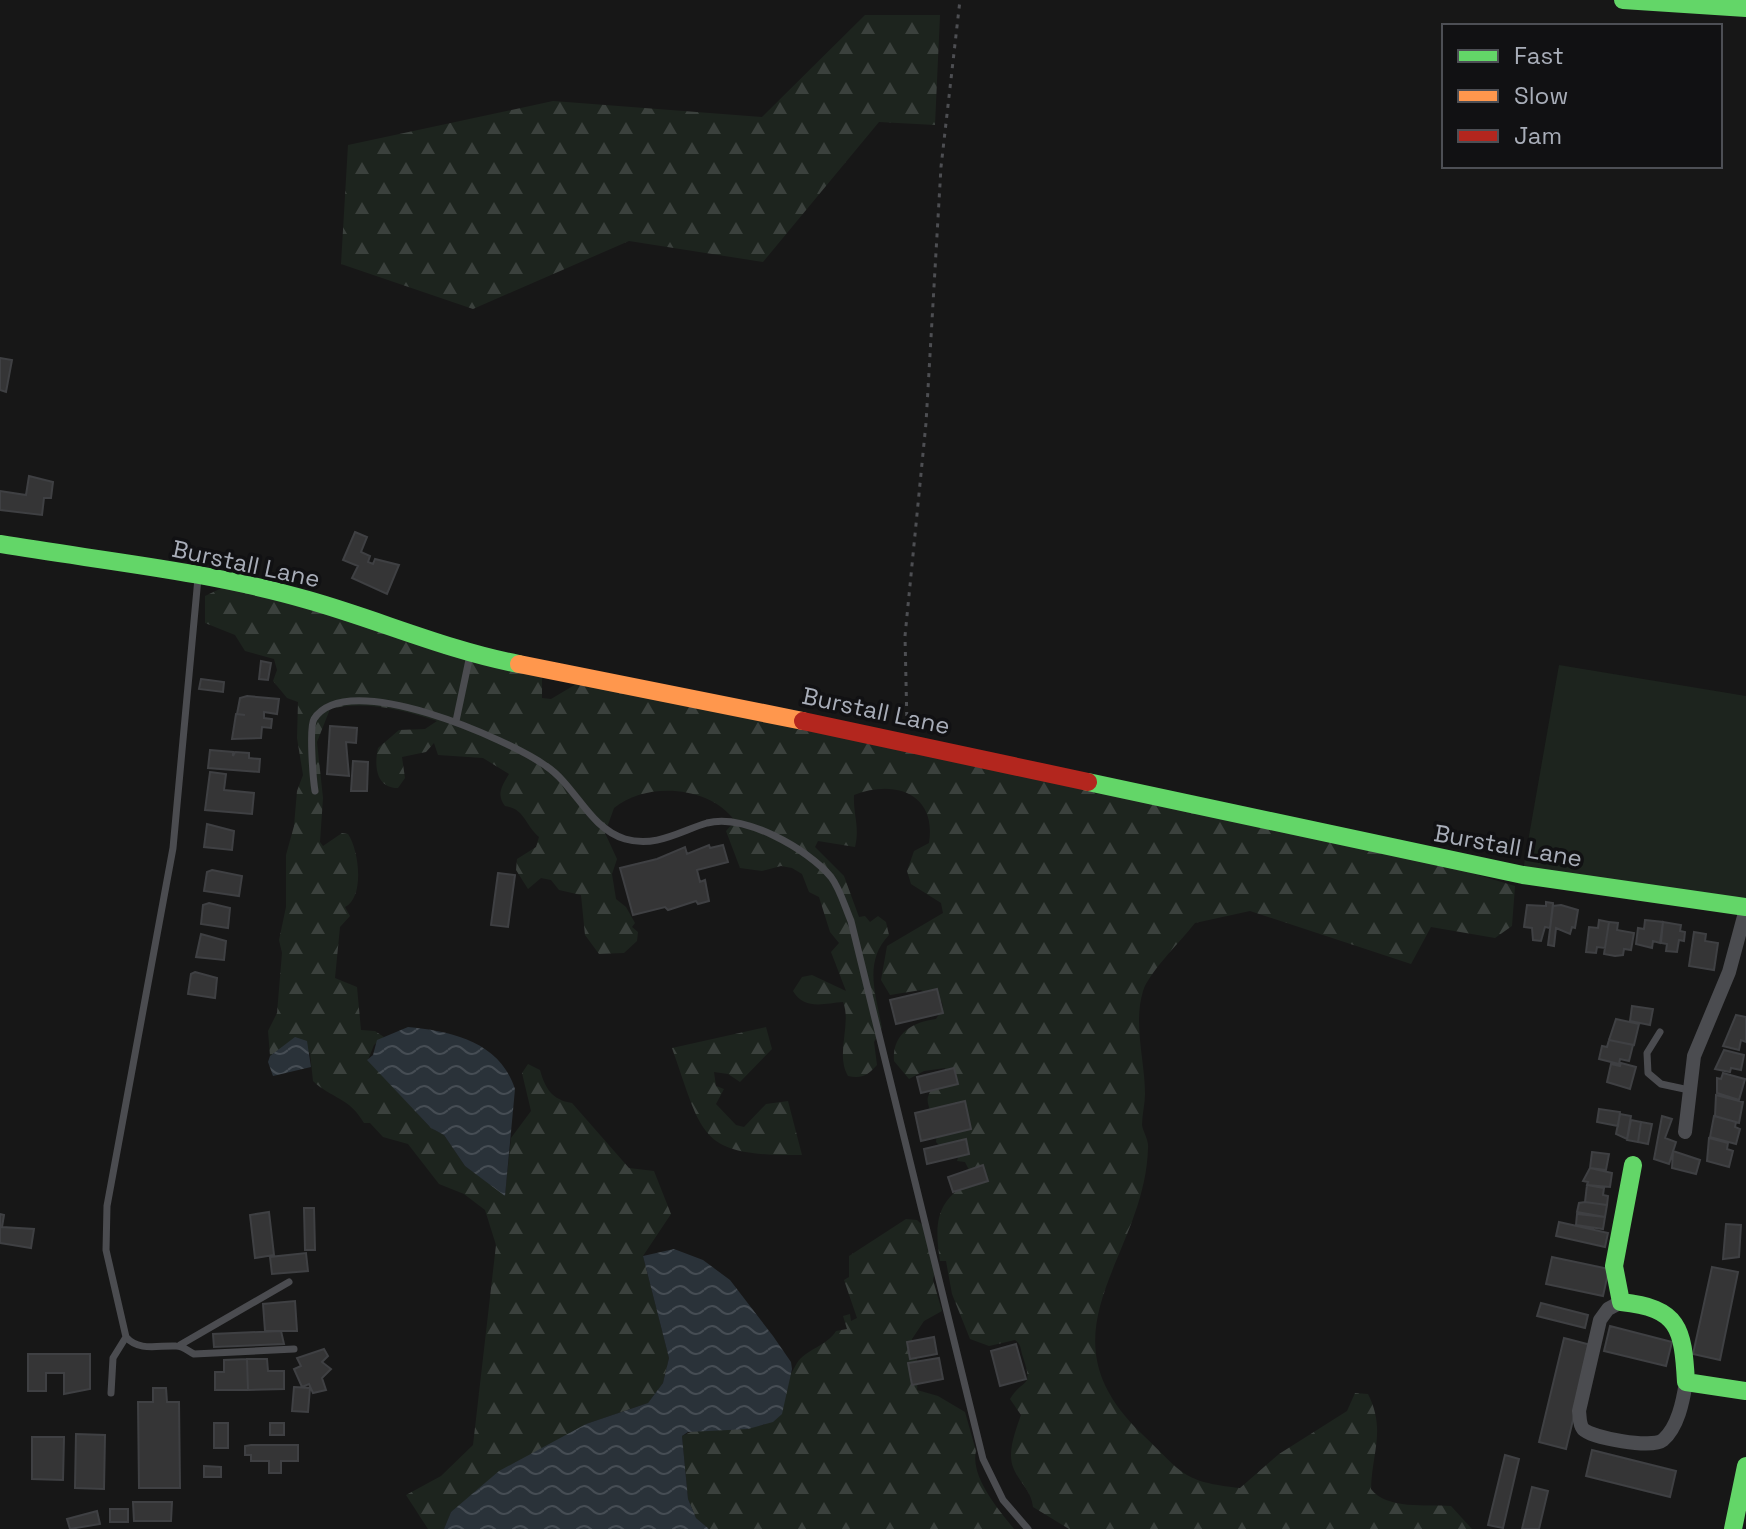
<svg xmlns="http://www.w3.org/2000/svg" width="1746" height="1529" font-family="'Space Grotesk',sans-serif">
<style>
.forest{fill:url(#forest-firs)}
.garden{fill:#1d241e}
.water{fill:url(#water-waves)}
.building{fill:#353536;stroke:#3f4043;stroke-width:2}
.lines{fill:none;stroke-linecap:round;stroke-linejoin:round}
.path{stroke:#4d4e52;stroke-width:3;stroke-dasharray:4 6;stroke-linecap:butt}
.lane{stroke:#4b4c50;stroke-width:7}
.street{stroke:#4b4c50;stroke-width:14}
.fast{stroke:#63d668;stroke-width:18}
.slow{stroke:#ff974d;stroke-width:18}
.jam{stroke:#b3261e;stroke-width:18}
.labels{text-anchor:middle;stroke-width:7;stroke-linejoin:round;paint-order:stroke}
.street-label{font-size:24px;fill:#a8adb8;stroke:#111113}
</style>
<defs>
<pattern id="forest-firs" width="22" height="20" patternUnits="userSpaceOnUse" patternTransform="scale(2)"><rect width="22" height="20" fill="#1d241e"/><path d="M5 1l3.5 6h-7zM16 11l3.5 6h-7z" fill="#3b413d"/></pattern>
<pattern id="water-waves" width="16" height="10" patternUnits="userSpaceOnUse" patternTransform="scale(2)"><rect width="16" height="10" fill="#2a3239"/><path d="M0 5q4-4 8 0t8 0" fill="none" stroke="#464d54"/></pattern>
</defs>
<rect width="100%" height="100%" fill="#171717"/>
<path class="forest" d="M865,15h75l-5,110 -56,-3 -116,140 -134,-21 -156,68 -132,-45 7,-119 205,-44 209,16z
M234,582l308,86v30l9,1 37,-22 806,173 121,36 -3,40 -17,12 -64,-11 -20,37 -161,-53 -55,12c-13,17 -46,49 -52,68 -10,33 2,70 2,103 0,10 -3,20 -3,31 1,7 7,15 6,23 -3,111 -114,184 -5,287 40,38 39,47 97,53l39,-34 68,-43 8,-18 13,1c18,36 4,58 3,95 16,21 55,15 80,17l21,23h-403l-36,-22c-2,-18 -14,-24 -20,-40 -6,-15 3,-38 8,-52l-11,-16c13,-22 24,-9 13,-42 -3,-8 -1,-12 -8,-17l-26,6 -19,-7 -18,-45 -6,-33h-6c-6,-39 -4,-62 34,-81l-9,-18 -8,-1 3,-10 -18,-3 -6,-6c3,-17 -11,-37 -8,-45 3,-12 15,-16 17,-29l-21,3 -15,8 -15,-18c-2,-27 18,-39 42,-42l7,-11 -1,-6 -21,-12 -31,5 -9,-15 6,-34 56,-33 -2,-10 -30,-19 -4,-13 7,-20 15,-8c8,-50 -35,-64 -75,-48 -1,20 6,31 1,52l-37,-6 -3,6 29,29 15,41 6,-1 5,6 8,-6 8,6 3,13c-26,27 -13,60 -7,93l-8,14 3,23c-9,10 -15,14 -29,11 -13,-22 4,-52 -5,-74 -18,1 -38,9 -50,-11l9,-14 10,-2 34,16 -15,-39 8,-9 -9,-11 -11,-35 -10,-5 -7,-18 -10,-6 -11,-2 -19,5 -22,-3 -14,-37 9,-10c-25,-35 -88,-40 -121,-13l-9,25 12,26 -5,15 4,25 10,8 9,16 -3,4 6,5 -1,9 -13,12 -25,1 -14,-19 -4,-40 -22,-5 -8,-10 -10,-2 -13,11 -12,-19 1,-11 19,-12 3,-10c-14,-12 -14,-28 -34,-31 -9,-12 -3,-20 4,-32l-26,-16 -45,-3 -4,-12 -8,9 -24,5 3,21 -7,10c-22,0 -24,-22 -20,-40l21,-18 26,-1 12,-8c-33,-11 -73,-21 -107,-12l-13,33 6,56 -3,44 3,4 19,-13 6,1c11,16 17,63 -3,73l5,9 -10,11 -5,51 22,9 4,43 14,1 9,6 -10,8 -6,15 63,68 13,7 21,31 40,29 6,-57 20,-27 -9,-38 6,-9 12,6c5,18 12,30 32,33l57,65 25,3 17,43 -28,42 26,102 -6,25 -15,20 -62,21 -135,88 -7,17h-16l-22,-34 35,-19 32,-31 23,-200 -11,-35 -21,-16 -25,-10 -31,-40 -25,-7 -13,-14h-6c-15,-26 -32,-24 -51,-42l-3,-28 -28,-5 -12,8 -2,-25 9,-18 5,-60 -3,-13 7,-33v-52l8,-29 3,-35 6,-16 -6,-37 1,-36 -11,-4 -14,-17 4,-11 -3,-11 -29,-8 -10,-16 -30,-12v-27z
M766,1027l6,22 -32,33 -12,-8 -14,-2 2,14 8,3 -8,15 20,21 8,2 22,-23 22,-3 14,54c-103,1 -98,-16 -130,-107z
M906,1219l11,1 14,13 6,28 -4,19 9,31 -18,10 -12,18 7,29 -2,22 21,6 27,16 11,39c-6,26 23,59 38,78h-305l-13,-11 -8,-19 -6,-63 11,-5 71,-6c14,-20 21,-42 33,-62 9,-14 30,-17 39,-32l11,-2 -4,-13 7,-2 1,7 6,-3 -13,-38 5,-3v-21z"/>
<path class="garden" d="M1559,665l187,31v204l-223,-30z"/>
<path class="water" d="M408,1027c44,4 92,15 107,62l-10,107 -40,-30 -21,-31 -13,-7 -64,-68 6,-5 4,-15z
M295,1037l12,4 4,26 -38,9 -5,-14 2,-6z
M674,1249l29,11 27,20 43,56 18,26 1,7 -10,45 -9,8 -25,7 -60,3 -6,4 6,63 8,19 13,11h-265l7,-17 48,-41 87,-47 62,-21 15,-20 6,-25 -26,-102z"/>
<path class="building" d="M0,358l12,2 -6,32 -6,-2z
M29,476l24,6 -2,16h-7l-2,17 -42,-5v-19l26,4z
M355,532l12,5 -6,15 9,4 -2,6 5,2 2,-5 24,6 -12,29 -35,-16 6,-12 -15,-6z
M261,661l10,2 -3,17 -9,-1z
M201,679l23,3 -1,10 -24,-3z
M247,696l32,3 -2,15 -13,-2v6l8,1 -1,9 -9,-1 -1,11 -29,1 4,-25 9,1 -8,-1 3,-16z
M330,726l27,2 -1,15 -10,-1 3,34 -22,-2z
M210,750l23,2v4l2,-4 14,1v5l11,1 -1,13 -51,-4z
M353,761l15,1 -1,29h-16z
M210,772l16,2 -2,16 30,3 -2,21 -47,-4z
M207,824l27,7 -2,19 -28,-3z
M709,845l1,3 13,-3 5,17 -31,8 3,12 5,-2 4,21 -11,3 -2,-3 -28,9 -3,-3 -32,8 -13,-47 37,-9 28,-12 2,7z
M212,870l30,6 -3,20 -35,-5 3,-19z
M498,873l17,2 -7,52 -17,-2z
M1546,902l7,1 -3,25 -5,-1 -4,14 -8,-1 -1,-12 -8,-1 3,-22 19,1z
M209,903l21,5 -2,20 -27,-4 2,-19z
M1561,905l17,5 -3,18 -3,-1 -2,7 -14,-6 -2,18 -6,-1 5,-39z
M1599,920l10,2 -4,26 -8,-1 -1,6 -10,-1 3,-25 9,1z
M1645,920l18,2 -3,21 -7,-2 -1,7 -16,-4 2,-16 6,1z
M1609,922l9,1 -1,7 17,3 -3,17 -7,-1 -1,6 -8,1 -11,-2z
M1663,922l18,3 -1,6 5,1 -1,9 -5,-1 -2,12 -11,-1 1,-7 -6,-1z
M1694,932l12,2 -1,7 13,2 -4,27 -25,-4z
M201,934l25,7 -2,19 -28,-3z
M195,972l22,6 -2,20 -27,-4 3,-20z
M937,989l6,24 -47,11 -6,-24z
M1632,1006l21,3 -3,16 -20,-4z
M1736,1015l10,2v25l-5,-2 -2,10 -16,-4z
M1616,1019l23,5 -5,21 -25,-5z
M1609,1040l24,5 -4,16 -9,-2 -1,5 -20,-5 3,-13 5,1z
M1724,1050l20,5 -3,15 -10,-2 -1,4 -15,-3z
M1621,1063l15,4 -6,22 -23,-7 4,-18 9,2z
M954,1068l4,16 -37,9 -4,-16z
M1723,1073l22,6 -6,21 -22,-7v-15l4,1z
M1716,1095l27,7 -4,21 -24,-7z
M965,1101l6,28 -50,12 -6,-28z
M1599,1109l21,3 -2,14 -21,-4z
M1620,1114l11,2 -4,23 -11,-5z
M1662,1116l10,3 -7,19 11,4 -7,22 -15,-5z
M1714,1116l22,6 -1,5 5,2 -4,15 -26,-7z
M1631,1120l10,2 -3,20 -11,-2z
M1641,1122l11,2 -4,20 -10,-2z
M1709,1138l19,5 -1,6 6,2 -4,16 -22,-6z
M966,1139l3,15 -42,10 -3,-15z
M1673,1151l27,9 -4,14 -24,-6z
M1592,1152l17,2 -3,16 -16,-2z
M983,1165l5,16 -35,11 -5,-15z
M1590,1168l22,5 -2,14 -23,-2 1,-3 -5,-1z
M1587,1185l17,3 -1,7 5,1 -1,9 -22,-3z
M1585,1202l22,3 -2,12 -28,-5 2,-9z
M304,1208h10l1,42h-10z
M269,1212l5,43 -19,3 -5,-43z
M0,1214l4,1 -2,12 32,2 -3,19 -31,-5z
M1577,1214l28,3 -2,12 -27,-4z
M1559,1222l49,11 -3,14 -49,-11z
M1726,1224l15,1 -2,32 -16,2z
M306,1253l2,18 -36,3 -2,-17z
M1552,1257l57,12 -6,27 -57,-12z
M1712,1267l26,5 -18,88 -27,-6z
M295,1301l2,30h-32l-2,-27z
M1541,1303l47,12 -3,13 -48,-12z
M1610,1326l62,16 -6,24 -62,-15z
M281,1331l3,13 -70,3 -1,-13z
M934,1337l3,17 -27,5 -3,-17z
M1564,1338l27,7 -25,104 -27,-7z
M1016,1344l10,35 -26,7 -9,-35z
M324,1349l4,7 -6,6 9,7 -9,9 4,12 -13,3 -4,-9 -7,3 -8,-18 7,-3 -4,-8z
M28,1354h62v35l-26,5v-21h-18v18h-18z
M939,1358l4,21 -31,6 -4,-22z
M247,1359l1,31h-33v-18h9v-12z
M247,1359h20l1,12h16v18l-36,1z
M294,1387l16,1 -2,24 -16,-1z
M153,1388h13l1,14h12l1,86h-41l-1,-86h15z
M214,1423h14v25h-14z
M270,1423h14v12h-14z
M76,1434l29,1 -1,54 -29,-1z
M32,1437h32l-1,43 -31,-1z
M251,1445h47v16h-17v12h-12v-12h-18v-6h-6v-9z
M1592,1450l84,21 -6,26 -84,-21z
M1505,1455l14,4 -16,69 -15,-3z
M204,1466l17,1v10h-17z
M1532,1487l16,4 -9,38h-17z
M133,1502h39l-1,19h-37z
M110,1509h18v13h-18z
M97,1511l3,13 -30,5 -3,-10z"/>
<g class="lines">
<path class="path" d="M907,726l-2,-90 21,-213 15,-256 19,-167"/>
<path class="lane" d="M456,721l14,-66
M315,791c-2,-12 -6,-64 -1,-72 33,-52 195,21 232,47 30,20 43,62 79,73 31,9 55,-8 82,-16 37,-10 101,26 124,54 9,12 14,30 20,44l132,538 20,41 25,29
M1660,1032l-13,21 1,20 13,11 28,6
M126,1337c13,15 33,8 50,9 7,0 12,5 18,8l100,-5
M180,1345l109,-63
M111,1393l2,-35 13,-21 -20,-87 1,-44 66,-358 25,-270"/>
<path class="street" d="M1685,1132l9,-76 35,-84 17,-63
M1621,1302l-13,7 -8,11 -21,91c1,6 0,13 4,18 9,9 69,20 80,11 15,-13 20,-39 23,-58"/>
<path class="fast" d="M1623,0l123,8
M0,544c102,17 208,27 308,56 71,20 138,50 211,64
M1088,782l435,93 223,32
M1633,1165l-19,101 7,36c58,6 62,26 65,80l60,9
M1733,1529l13,-63"/>
<path class="slow" d="M519,664l284,57"/>
<path class="jam" d="M803,721l285,61"/>
</g>
<g class="labels">
<g class="street-label">
<text transform="translate(246 564) rotate(12)" y="8">Burstall Lane</text>
<text transform="translate(876 711) rotate(12)" y="8">Burstall Lane</text>
<text transform="translate(1508 846) rotate(10)" y="8">Burstall Lane</text>
</g>
</g>
<rect x="1442" y="24" width="280" height="144" fill="#111113" stroke="#4d4f55" stroke-width="2"/>
<rect x="1458" y="50" width="40" height="12" fill="#63d668" stroke="#4d4f55" stroke-width="2"/>
<text x="1514" y="64" font-size="24" fill="#a8adb8">Fast</text>
<rect x="1458" y="90" width="40" height="12" fill="#ff974d" stroke="#4d4f55" stroke-width="2"/>
<text x="1514" y="104" font-size="24" fill="#a8adb8">Slow</text>
<rect x="1458" y="130" width="40" height="12" fill="#b3261e" stroke="#4d4f55" stroke-width="2"/>
<text x="1514" y="144" font-size="24" fill="#a8adb8">Jam</text>
</svg>
